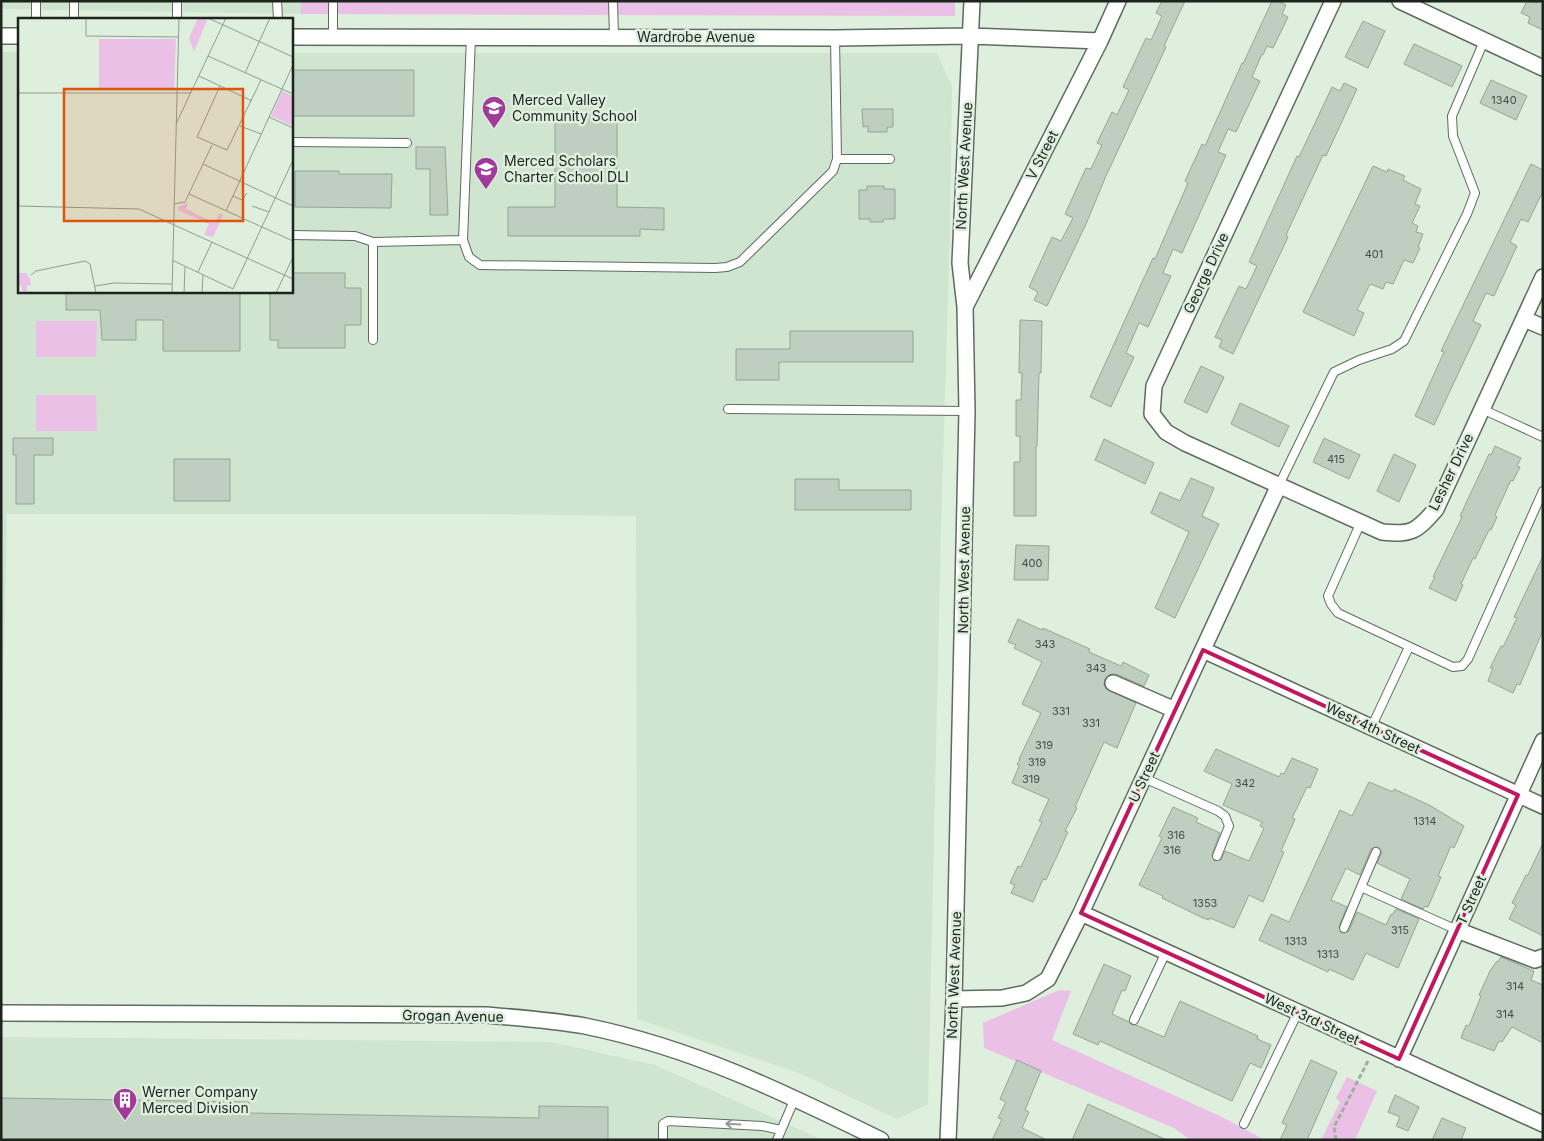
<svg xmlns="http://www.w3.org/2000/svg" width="1544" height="1141" font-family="Inter,sans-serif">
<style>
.built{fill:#cfe5cf}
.green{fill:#ebc0e6}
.building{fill:#becfbf;stroke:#95a596}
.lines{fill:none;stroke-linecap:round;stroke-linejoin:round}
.lane-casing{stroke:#5e6c5e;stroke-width:10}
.street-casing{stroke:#5e6c5e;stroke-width:18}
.path{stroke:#a1afa1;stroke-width:3;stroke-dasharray:5 2.5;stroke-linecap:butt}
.lane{stroke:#fff;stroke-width:8}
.street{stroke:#fff;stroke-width:15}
.oneway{stroke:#999c99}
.marked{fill:none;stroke:#c2185b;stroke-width:4;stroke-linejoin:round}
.labels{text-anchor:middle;stroke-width:5;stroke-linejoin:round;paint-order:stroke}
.number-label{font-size:11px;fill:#454e46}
.street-label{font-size:14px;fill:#1d231d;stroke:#deefde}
.poi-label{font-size:14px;fill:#1d231d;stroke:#deefde;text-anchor:start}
.inset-road{fill:none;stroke:#919d91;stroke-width:1}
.view{fill:#de560d;fill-opacity:0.15;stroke:#de560d;stroke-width:2.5}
.inset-edge{fill:none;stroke:#1d231d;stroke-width:2.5}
</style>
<rect width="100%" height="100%" fill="#deefde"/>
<path class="built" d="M1,1h300v13l-300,-5z
M1,52h18v239h272v-238h646l15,33 -2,143 -9,300 -13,575 -31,15 -98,-46 -162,-54 -1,-503 -152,-2h-477l-6,263z
M1,1037l550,5 104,23 168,75h-822z"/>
<path class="green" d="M301,1h654v15l-654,-2z
M36,321h61l-1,36h-60z
M36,395h60l1,36h-61z
M1059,990l12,1 -19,49 170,77 43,23h-75l-16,-12 -190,-80 -1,-25z
M1347,1077l30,14 -22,49h-34l19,-38 -4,-4z"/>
<path class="building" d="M1162,1h23l-21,45 2,1 -60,129 -20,48 -39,82 -13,-6 4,-8 -9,-5 23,-50 9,4 12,-23 -8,-4 21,-46 5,1 11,-24 -5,-2 15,-31 5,3 12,-25 -6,-3 23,-49 5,2 11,-24 -6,-3z
M1272,1h6l8,4 -4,9 6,3 -15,31 -6,-2 -4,9 -1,-1 -10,23 8,4 -24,51 -8,-3 -10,23 8,3 -44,98 -9,-4 -10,24 8,3 -23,51 -9,-4 -13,30 8,4 -23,50 -21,-10 63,-139 2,1 33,-76 -3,-2 17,-37 3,2 37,-83 1,1z
M1527,1l10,2 1,-2h5v29l-15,-7 2,-6 -9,-4z
M1363,21l22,10 -17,37 -23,-11z
M1414,44l48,22 -10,21 -48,-23z
M291,70h123v46h-123z
M1491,80l36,16 -11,24 -36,-17z
M1344,83l13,6 -31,67 -3,-1 -37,80 2,2 -55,117 -14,-7 3,-7 -7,-3 24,-51 7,3 11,-23 -8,-4 48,-106 2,1 33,-70 8,4z
M862,109h31v18h-6v5h-19v-6l-5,1z
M555,113h62v94l47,1v22l-24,-1v7h-132v-29h47z
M416,147h29l3,68h-18v-46h-14z
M1531,164l12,6v21l-15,31 -7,-3 -11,23 7,4 -23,50 -8,-3 -13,28 8,4 -47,100 -19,-9 29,-64 -3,-1z
M1373,166l14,6 1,-3 17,7 -2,4 18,9 -6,15 5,2 -8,17 6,3 -2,6 7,2 -5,13 2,1 -7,15 -9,-3 -11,24 -7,-2 -3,7 -13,-5 -13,26 7,3 -10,23 -51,-24z
M295,171h44v3h53l-1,34 -96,-1z
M867,186h17v3h11v30h-11l-1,3h-13v-3h-11v-29h8z
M291,273h54v15h16v37h-16v23h-67v-8h-8v-49h21z
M100,291h140v60h-77v-31h-27v20h-34l-2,-30h-34v-17h34z
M1020,320l22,1 -1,52h-2l-2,73h-1v70h-22v-54h6v-26h-4v-36h5l1,-27h-3z
M790,331h123v31h-134v18h-43v-31h54z
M1201,366l23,11 -17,36 -23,-11z
M1240,403l49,23 -10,21 -48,-23z
M13,438h40v17h-19v49h-18v-49h-3z
M1324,438l36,17 -11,24 -36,-17z
M1104,439l50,24 -9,21 -50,-24z
M1495,446l26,12 -4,8 3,1 -7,14 -2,-1 -16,35 2,2 -6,13h-2l-14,29 -2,-1 -12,26 2,1 -7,16 -27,-13 6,-11h-2l29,-60 -2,-1 29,-62 2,1z
M1394,454l22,11 -17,37 -22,-11z
M174,459h56v42h-56z
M1191,478l23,10 -12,28 17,8 -44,94 -20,-10 34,-76 -38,-19 9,-21 20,9z
M795,479h44v11h72v20h-116z
M1016,545l33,1 -1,34h-34z
M1543,556v74l-23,55 -3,-1 -4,9 -25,-12 5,-13h-3l11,-22 2,1 14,-29 -3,-1z
M1018,619l24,11 1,-2 47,21 -1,3 32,14 2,-4 26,13 -5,11 -28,-12h-5l-6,5 -1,5 2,5 30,14 -1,2 -18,43 -13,-6 -29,65 2,1 -12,23 3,1 -22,48 -3,-1 -10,23 -22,-9 4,-8 -5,-2 8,-17 3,1 21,-45 -3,-1 10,-22 -37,-16 7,-17 -2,-2 3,-4 -1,-1 22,-46 -19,-9 20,-42 -28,-14 2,-3 -8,-3z
M1216,749l63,28 2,-4 3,1 8,-16 26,11 -8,19 -3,-1 -15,31 3,1 -14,32 3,1 -21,50 -14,-7 -15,33 -24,-10 -1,2 -6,-2 -41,-20 1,-2 -24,-11 23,-47 -3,-2 14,-29 25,11 -2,4 24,11 -8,21 2,7 7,-1 4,-9 24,10 15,-33 -4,-2 2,-4 -39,-17 9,-21 -28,-13z
M1369,782l24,10 1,-3 35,16 35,21 -10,22 -3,-2 -13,30 3,1 -13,30 -3,-1 -2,3 -22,-10 9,-20 -33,-16 5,-11 -3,-5h-4l-4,2 -11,26 -14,-7 -15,32 16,7 -8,19 2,7h4l4,-2 8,-19 29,13 5,-11 1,1 4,-6 23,10 -21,49 -32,-15 -13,27 -24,-11 -1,3 -69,-32 12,-26 18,8 51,-112 12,6z
M1543,843v93l-34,-17 7,-14 -4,-2 14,-28h2z
M1501,957l33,14 -3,9 12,5v58l-31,-16 -10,15 -3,-1 -5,10 -33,-13 5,-13 3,1 12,-30 -2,-1 11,-24 7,-10 1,1z
M1104,964l27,12 -6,15 -3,-1 -10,24 17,8 3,3h4l28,12 16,-36 78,35 -1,3 14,6 -10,23 -11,-5 -18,38 -132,-60 -2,4 -25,-11z
M1017,1060l24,11 -16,39 4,2 -7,16 25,12h-55l10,-21 -4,-1 8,-16 -6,-3z
M1311,1060l26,12 -30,68h-27l7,-15 -5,-2z
M1395,1095l24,12 -11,24 -12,-5 4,-9 -12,-5z
M1,1098l248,4v11l290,5v-12l69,1v33h-607z
M1088,1104l50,23 29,13h-95z
M1442,1118l24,10 -5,12h-29z"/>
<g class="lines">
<defs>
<path id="lane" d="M277,1l1,18
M333,1v36
M613,1l1,36
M36,19v-18
M74,19v-18
M177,19v-18
M471,37l-8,203 6,17 11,8 235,3 12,-1 13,-5 93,-91 4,-12 -2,-121
M291,142l116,1
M837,159h53
M291,235l64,1 18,6 90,-2
M373,340v-98
M728,409l239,2
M1482,409l61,28
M1279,485l55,-113 25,-12 33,-11 12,-8 63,-127 8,-21 -22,-57 -1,-20 32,-75
M1361,522l-33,74 3,8 7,9 115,54 9,-1 6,-7 75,-168
M1371,728l38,-81
M1144,778l74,33 7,5 4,10 -12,30
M1361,887l15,-35
M1344,928l17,-41 96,43
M1134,1020l32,-68
M1244,1124l54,-112
M663,1140v-16l5,-3 94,5 19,4
M777,1140l18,-42"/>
<path id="street" d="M1333,1l-179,385 -2,28 14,18 19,11 197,89c30,3 34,0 54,-23l107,-232
M1400,1l143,67
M1,36h18
M291,37l544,1 135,-2 130,5
M965,307l135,-266 18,-40
M1524,319l19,8
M1203,650l340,156
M1113,683l62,27
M1081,913l462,211
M1457,930l78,30 8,-3
M954,999l48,-1 24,-5 22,-14 33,-66 198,-428
M1,1013l485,2c33,3 66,5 99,11 108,22 198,66 296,114
M1399,1059l144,-318
M948,1140l6,-141 13,-588 -2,-104 -5,-44 12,-262"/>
</defs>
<use href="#lane" class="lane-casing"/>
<use href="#street" class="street-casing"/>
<path class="path" d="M1336,1140l-2,-13 35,-68"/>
<use href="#lane" class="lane"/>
<use href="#street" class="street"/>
</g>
<defs><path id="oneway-shaft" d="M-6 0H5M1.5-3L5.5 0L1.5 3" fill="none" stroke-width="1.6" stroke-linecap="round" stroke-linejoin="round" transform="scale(1.25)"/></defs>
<use class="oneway" href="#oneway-shaft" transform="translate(733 1124) rotate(-177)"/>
<path class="marked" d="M1203,650l315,145 -119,264 -318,-146z"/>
<defs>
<symbol id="school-pin" viewBox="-11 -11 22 30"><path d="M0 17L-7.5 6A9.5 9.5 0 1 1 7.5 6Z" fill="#a23a9c" stroke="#deefde"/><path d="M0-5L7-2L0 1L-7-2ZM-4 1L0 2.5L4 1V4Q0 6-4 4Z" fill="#fff"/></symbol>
<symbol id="building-pin" viewBox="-11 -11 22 30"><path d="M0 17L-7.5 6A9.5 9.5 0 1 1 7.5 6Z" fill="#a23a9c" stroke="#deefde"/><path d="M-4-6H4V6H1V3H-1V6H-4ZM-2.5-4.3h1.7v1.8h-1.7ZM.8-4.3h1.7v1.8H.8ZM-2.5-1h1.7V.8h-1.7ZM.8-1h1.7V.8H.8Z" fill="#fff"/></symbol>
</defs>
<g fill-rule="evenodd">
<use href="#school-pin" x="480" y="94" width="28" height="38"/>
<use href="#school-pin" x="472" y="155" width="28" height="38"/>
<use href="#building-pin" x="111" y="1086" width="28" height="38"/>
</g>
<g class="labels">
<g class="number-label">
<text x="1504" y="104">1340</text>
<text x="1374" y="258">401</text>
<text x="1336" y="463">415</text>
<text x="1032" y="567">400</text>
<text x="1045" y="648">343</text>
<text x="1096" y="672">343</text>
<text x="1061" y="715">331</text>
<text x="1091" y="727">331</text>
<text x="1044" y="749">319</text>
<text x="1037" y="766">319</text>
<text x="1031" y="783">319</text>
<text x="1245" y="787">342</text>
<text x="1425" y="825">1314</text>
<text x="1176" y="839">316</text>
<text x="1172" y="854">316</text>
<text x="1205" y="907">1353</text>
<text x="1400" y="934">315</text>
<text x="1296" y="945">1313</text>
<text x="1328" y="958">1313</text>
<text x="1515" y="990">314</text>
<text x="1505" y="1018">314</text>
</g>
<g class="street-label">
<text x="696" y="42">Wardrobe Avenue</text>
<text transform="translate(1042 155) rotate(-63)" y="5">V Street</text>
<text transform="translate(964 166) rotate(-87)" y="5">North West Avenue</text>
<text transform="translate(1206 273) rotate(-65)" y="5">George Drive</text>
<text transform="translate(1451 472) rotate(-64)" y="5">Lesher Drive</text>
<text transform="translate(964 570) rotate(-89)" y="5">North West Avenue</text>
<text transform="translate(1373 728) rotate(25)" y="5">West 4th Street</text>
<text transform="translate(1144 777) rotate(-65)" y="5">U Street</text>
<text transform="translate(1471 900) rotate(-66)" y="5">T Street</text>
<text transform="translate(954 975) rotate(-88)" y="5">North West Avenue</text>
<text transform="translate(453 1016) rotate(1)" y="5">Grogan Avenue</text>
<text transform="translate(1312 1019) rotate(25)" y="5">West 3rd Street</text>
</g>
<g class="poi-label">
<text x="512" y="105">Merced Valley<tspan x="512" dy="16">Community School</tspan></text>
<text x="504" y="166">Merced Scholars<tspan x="504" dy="16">Charter School DLI</tspan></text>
<text x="142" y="1097">Werner Company<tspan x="142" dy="16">Merced Division</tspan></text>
</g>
</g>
<g transform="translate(18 18)">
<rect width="275" height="275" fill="#deefde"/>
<path d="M180,0l9,2 -13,32 -5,-14zM81,21h77l-2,51h-75zM264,73l11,5v30l-22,-10zM170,185l-2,6 29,14 5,-10 3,2 -10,22 -9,-2 5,-11 -31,-14v-3zM0,255h8l4,6 1,7 -4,-1v6l-4,1 -2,-7 -3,1z" fill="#ebc0e6"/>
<path class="inset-road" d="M68,0v18l93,1M190,0l85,39M190,38l85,38M227,55l25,-55M181,58l53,25M202,68l-23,51 30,13 34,-70M0,75h173M251,99l24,11M158,106l50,-106M222,108l21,8M185,146l90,42M171,176l104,47M215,178l9,4 5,-7M156,186l11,-2 27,-57M0,188l121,3 154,70M234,188l17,6M208,193l67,-146M154,242l61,29 60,-129M180,254l14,-30M13,257l5,-4 49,-10 5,3 6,29M77,268l19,-3 58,1M154,275l7,-275M166,275l1,-26M184,275l1,-18M258,275l17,-36"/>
<path class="view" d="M46,71h179v132h-179z"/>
<rect width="275" height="275" class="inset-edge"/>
</g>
<rect width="1544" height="1141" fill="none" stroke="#1d231d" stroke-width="5"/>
</svg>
